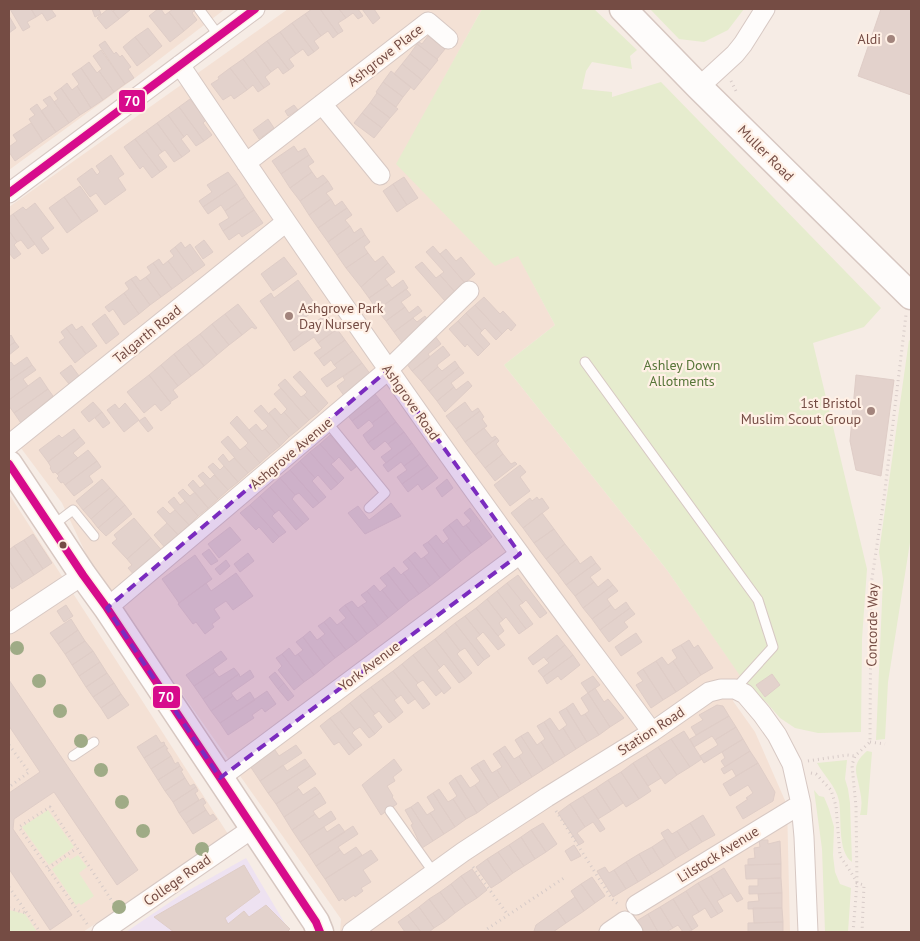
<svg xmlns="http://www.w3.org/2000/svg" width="920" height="941" font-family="'PT Sans',sans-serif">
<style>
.residential{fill:#f4e1d5}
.education{fill:#eee2f1}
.green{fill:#e6ecce}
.building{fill:#e3d2cc;stroke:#dfcdc7}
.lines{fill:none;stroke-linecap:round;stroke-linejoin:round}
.lane-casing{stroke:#d7c8c3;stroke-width:11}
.street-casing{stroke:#d7c8c3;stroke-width:21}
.secondary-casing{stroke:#d7c7c1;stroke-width:29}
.path{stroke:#d7cbc8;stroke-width:3;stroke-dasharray:1 4;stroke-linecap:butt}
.lane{stroke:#fefcfb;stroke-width:9}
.street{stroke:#fefcfb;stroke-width:19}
.secondary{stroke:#fefcfb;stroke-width:26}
.bus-1-casing{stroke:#fff0e5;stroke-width:11}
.bus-1{stroke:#d70b8c;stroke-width:8}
.tree{fill:#9fab86}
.marked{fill:#7b2cbf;fill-opacity:0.2;stroke:#7b2cbf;stroke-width:4;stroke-dasharray:10 6;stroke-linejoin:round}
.poi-dot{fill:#a2847c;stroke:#fff0e5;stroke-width:2}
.bus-dot{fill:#754c44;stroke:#fff0e5;stroke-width:2}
.labels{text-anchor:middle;stroke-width:4.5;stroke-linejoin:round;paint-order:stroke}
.poi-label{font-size:14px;fill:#754c44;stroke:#fff0e5;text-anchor:end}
.street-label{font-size:14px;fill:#754c44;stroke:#fff0e5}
.park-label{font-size:14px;fill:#577639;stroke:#fff0e5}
.line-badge{stroke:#fff0e5;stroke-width:2}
.badge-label{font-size:14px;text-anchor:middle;font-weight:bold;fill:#fff}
</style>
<rect width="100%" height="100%" fill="#f6ece5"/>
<path class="residential" d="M9,9h216l-90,69 -126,92z
M288,9h194l-85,155 121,91 37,70 -51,40 163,205 73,105 -7,26 22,31 32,73 3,127h-450l1,-13 -215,-305 -39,-58 -25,-53 -53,-71v-225z
M9,494l219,340 -145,98h-74z"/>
<path class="education" d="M246,858l44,74h-164l56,-38z"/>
<path class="green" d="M482,9h112l43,41 -7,6 2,13 -40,-7 -6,9 -4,18 30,3v5l49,-15 220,226 -17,19 -51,16 54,226 -5,70 -1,93 -43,1 -23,-5 -15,-10 -13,-15 -22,-20 -78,-113 -163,-205 51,-40 -37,-69 -23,10 -99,-102z
M650,9h94l-16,21 -24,12 -25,-3z
M909,340l2,2v194l-23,146 -3,57 -9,1 7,-161 -4,-27z
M867,751l5,1 -5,63h-7c2,-8 2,-16 0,-24 -3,-19 -10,-25 7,-40z
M847,760l-2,19 3,10 2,14 2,59c-15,-11 -10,-44 -13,-61 -3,-15 -15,-25 -22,-38z
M814,790l5,6 5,1 5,12 5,18 -1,28 2,17 5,12 11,4 -3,44h-23l-3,-83z
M48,810l26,37 -25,18 -27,-38z
M78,855l9,12 -8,6 15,23 -13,9 -2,-2 -3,2 -24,-36 16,-12 2,3z
M9,910l16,4 12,18h-28z"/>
<path class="building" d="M10,9h21l5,8 -9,5 3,5 -7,4z
M31,9h20l5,7 -9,5 -5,-8 -6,4z
M92,9h7l2,5 -6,3z
M108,9h3l8,10 -13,10 -9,-11z
M116,9h15l-12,10 -6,-8z
M158,9h3l4,6 4,-3 15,19 -14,11 -21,-26z
M173,9h21l1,1 -3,3 5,7 -13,11 -15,-19z
M312,9h8l18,25 -5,4 -5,-7 -7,5 -16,-22z
M320,9h19l7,9 -8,5 5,8 -5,3z
M339,9h19l5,7 -5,3 -5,-6 -7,5z
M362,9h12l6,9 -7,6z
M881,9h30v86l-53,-19z
M305,14l16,22 -7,5 5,7 -5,4 -22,-29z
M9,16l7,12 -7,5z
M292,23l22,29 -6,4 -5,-7 -7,5 -16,-22z
M148,28l14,18 -12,10 -15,-19z
M280,32l16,22 -7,5 5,7 -5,4 -22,-29z
M428,36l17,13 -8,10 -20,-15 2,-2 3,2z
M135,37l15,19 -13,10 -14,-19z
M105,41l9,13 2,-2 4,5 2,-2 9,12 -3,2 6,9 -9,6 -26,-39z
M267,41l22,29 -6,4 -5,-7 -7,5 -16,-22z
M417,44l21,16 -8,10 -20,-16z
M101,50l24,34 -11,8 -15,-21 3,-2 -9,-13z
M255,50l16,22 -6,5 5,7 -6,4 -21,-29z
M410,54l20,16 -8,10 -20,-16z
M243,59l21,29 -6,4 -5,-7 -6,5 -17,-22z
M89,62l8,11 2,-2 15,21 -11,8 -22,-32z
M402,64l20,16 -8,10 -20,-16z
M81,68l22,32 -12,8 -14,-22 2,-2 -7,-10z
M230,68l17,22 -13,9 -3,-4 -8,5 -12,-16 8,-5 -1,-2z
M391,71l20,16 -8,10 -20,-15z
M383,82l20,15 -7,10 -20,-15z
M67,83l5,7 5,-4 14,22 -11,7 -19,-27z
M61,88l19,27 -11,8 -15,-21 4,-3 -4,-6z
M377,93l21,16 -8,9 -20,-15z
M50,96l19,27 -13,9 -15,-21 7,-5 -5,-6z
M190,99l16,21 -3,3 9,12 -8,6 -25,-34z
M370,103l20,15 -8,10 -20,-15z
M37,104l19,28 -13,9 -14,-22 6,-4 -5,-6z
M294,105l4,5 -10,6 -3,-5z
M179,107l25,34 -8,5 -9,-12 -3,3 -16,-22z
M362,113l20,15 -8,10 -20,-15z
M168,115l16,22 -3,2 9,12 -8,6 -25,-34z
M268,119l6,9 -15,11 -6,-9z
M31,123l12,18 -28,20 -6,-9v-5l8,-6 -4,-6z
M157,123l25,34 -8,5 -9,-12 -3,2 -16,-21z
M146,131l16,21 -4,3 9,12 -7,5 -25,-33z
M135,139l25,33 -8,6 -9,-12 -3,3 -16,-22z
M294,146l4,6 7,-4 4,7 -28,19 -9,-13z
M111,155l13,19 -6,4 8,12 -21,15 -9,-12 -6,4 -13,-18 15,-11 5,7 3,-3 -4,-6z
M309,155l5,7 -6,4 4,6 -22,16 -9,-14z
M228,172l9,12 -34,23 -4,-6 13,-9 -5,-7z
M312,172l5,7 6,-4 5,6 -28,20 -10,-13z
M404,177l14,21 -11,7 -14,-21z
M328,181l5,8 -7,4 5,6 -22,16 -9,-14z
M237,184l8,13 -20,14 -4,-6 -13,9 -5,-7z
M393,184l14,21 -10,7 -14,-21z
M80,186l18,25 -16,11 -18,-25z
M64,197l18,25 -15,11 -18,-25z
M245,197l9,13 -31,21 -4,-7 10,-6 -4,-7z
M331,199l4,7 7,-5 5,7 -29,20 -9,-13z
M35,203l19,25 -13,10 8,11 -7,5 -29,-40 10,-7 3,3z
M347,208l5,7 -7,5 5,6 -22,16 -10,-14z
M254,210l9,13 -21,14 -3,-4 -10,7 -6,-9z
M13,214l22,30 -7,5 -7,-9 -4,2 -8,-11v-14z
M350,226l4,7 7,-5 4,7 -28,20 -9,-13z
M9,231l8,11 -3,3 7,9 -7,5 -5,-6z
M365,235l5,7 -6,5 4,6 -22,15 -9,-13z
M204,240l9,12 -10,7 -8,-12z
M181,242l4,6 5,-4 15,21 -11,8 -19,-26z
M433,246l32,37 -10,9 -15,-17 4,-3 -18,-20z
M175,247l19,26 -11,8 -15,-20 6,-5 -4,-5z
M446,249l10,12 5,-4 14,17 -10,9 -25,-29z
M368,253l7,9 8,-6 5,7 -27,24 -15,-19z
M284,257l13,17 -24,17 -12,-17z
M159,259l4,6 5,-4 15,20 -11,8 -19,-26z
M422,262l14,16 4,-3 15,17 -10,9 -30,-34z
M153,263l19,26 -11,8 -15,-20 5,-4 -4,-6z
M388,263l7,9 -10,7 4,5 -20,14 -8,-11z
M136,276l4,5 6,-4 15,20 -11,8 -19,-26z
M131,279l19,26 -11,9 -15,-21 5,-4 -4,-6z
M298,280l20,28 -22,16 7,8 -14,11 -29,-42 11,-8 3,5z
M403,280l5,8 -31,22 -8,-12 20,-14 3,4z
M406,289l5,6 -10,7 4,5 -19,14 -9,-11z
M124,293l15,21 -15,11 -11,-16 -4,3 -4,-5z
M484,297l16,17 3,-3 13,14 -5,6 -3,-3 -6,6 -27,-29z
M238,304l19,24 -2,1 -3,-2 -10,8 -17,-21z
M475,305l27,29 -6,6 -11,-12 -3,3 -16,-18z
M418,306l4,5 -28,21 -8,-11 19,-14 4,6z
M466,313l16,18 -2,2 10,11 -6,6 -26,-29z
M105,314l14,20 -13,10 -14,-20z
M225,314l17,21 -13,10 -17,-21z
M326,314l11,15 -19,14 -4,-6 -20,14 -5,-8z
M425,316l5,7 -26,23 -10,-14 19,-14 4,4z
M458,321l26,29 -6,6 -11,-12 -2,3 -16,-18z
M72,324l4,6 6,-4 15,20 -11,8 -20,-26z
M212,324l17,21 -12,10 -17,-21z
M66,328l20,26 -11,9 -16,-21 6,-4 -4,-6z
M337,329l8,11 -26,19 -5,-6 8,-5 -4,-5z
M432,332l9,12 -13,10 2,3 -18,14 -8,-11z
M200,334l17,21 -13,11 -17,-22z
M11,335l4,7 -6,4v-9z
M345,340l8,11 -19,14 -3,-5 -7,6 -5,-7z
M15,342l4,5 -10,8v-9z
M187,344l17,22 -13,10 -17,-22z
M443,346l7,9 -13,10 1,2 -17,14 -9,-10z
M353,351l9,12 -35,24 -6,-8 16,-11 -3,-3z
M174,354l17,22 -13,10 -17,-21z
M27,357l5,8 -23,16v-17l2,-2 3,4z
M455,361l4,6 -30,24 -8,-10 17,-14 4,4z
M362,363l9,12 -26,22 -8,-11 8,-6 -2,-3z
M32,365l4,5 -13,9 5,7 -19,14v-19z
M71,365l8,11 -10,8 -9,-11z
M161,365l17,21 -5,4 5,7 -8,5 -21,-27z
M459,367l5,6 -13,10 3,4 -17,14 -8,-10z
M300,371l28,32 -9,9 -15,-17 3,-3 -14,-15z
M149,375l22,28 -10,8 -6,-7 -11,9 -17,-21z
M856,375l38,5 -13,96 -25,-6 -6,-29z
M40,377l8,12 -34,24 -5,-7v-6z
M285,379l16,18 3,-2 15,17 -10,8 -31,-35z
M468,381l4,5 -27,26 -8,-11 17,-14 2,3z
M281,388l28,32 -10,9 -15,-17 3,-3 -13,-15z
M370,388l10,12 -28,21 -7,-9z
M48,389l5,7 -11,9 4,5 -23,16 -9,-13z
M380,400l8,11 -16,12 -3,-3 -11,9 -6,-8z
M93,402l9,10 -13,10 -8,-10z
M465,402l7,10 6,-4 2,3 -24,18 -10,-13z
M125,403l14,17 -15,12 -17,-22 8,-6 4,5z
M261,405l28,32 -9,9 -15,-17 3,-3 -14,-15z
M275,408l6,7 3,-3 15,17 -10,8 -20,-24z
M388,411l8,11 -28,21 -5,-8 11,-9 -2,-3z
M480,411l4,6 -2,2 5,7 -22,16 -9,-13z
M102,412l8,11 -7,5 -8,-10z
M237,416l33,38 -10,9 -15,-17 3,-3 -18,-20z
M145,417l8,11 -5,4 -9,-11z
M396,422l8,10 -16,12 -3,-3 -11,9 -6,-7z
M256,424l6,7 3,-2 15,17 -10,8 -21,-24z
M484,428l8,10 3,-2 2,2 -22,17 -10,-13z
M74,429l6,8 -32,25 -9,-12 20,-15 3,3z
M404,432l8,11 -26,20 -5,-6 11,-8 -4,-5z
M330,435l27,31 -6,5 -12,-14 -4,4 -15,-17z
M228,436l12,14 5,-4 15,17 -12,10 -27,-31z
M80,437l5,6 -12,10 5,5 -21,16 -2,-2 -2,1 -3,-5 1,-1 -3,-5z
M497,438l2,3 -3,3 7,10 -18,14 -10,-13z
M412,443l8,11 -16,12 -3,-4 -13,10 -5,-7z
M320,444l15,17 -4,3 13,14 -6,6 -28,-32z
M88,450l9,11 -32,24 -2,-3 -2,1 -4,-5 2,-2 -2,-2z
M310,452l28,32 -7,6 -13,-15 -3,3 -15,-17z
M223,454l6,8 5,-4 14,15 -10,9 -20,-23z
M420,454l8,11 -26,19 -5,-7 10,-7 -3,-4z
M503,454l8,10 4,-2 2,2 -22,17 -10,-13z
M97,461l4,6 -12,9 4,6 -19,14 -9,-11z
M300,461l15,17 -3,3 14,16 -7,6 -29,-33z
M213,463l7,7 4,-4 14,16 -10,8 -20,-23z
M428,465l10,13 -16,12 -4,-6 -10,8 -6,-8z
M520,465l6,7 -6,5 10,14 -20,15 -16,-21z
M290,470l29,33 -6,5 -14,-15 -4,2 -15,-17z
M203,472l7,7 4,-4 14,15 -10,9 -20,-23z
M280,478l15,17 -3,4 17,20 -6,5 -33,-37z
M102,479l8,9 -27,22 -7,-9z
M447,479l6,9 -11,9 -6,-9z
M193,480l7,8 5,-4 13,15 -10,9 -20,-23z
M270,487l33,37 -7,6 -17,-20 -4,3 -15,-17z
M110,488l7,8 -26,23 -8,-9z
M183,489l7,7 5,-4 13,16 -10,8 -20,-23z
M117,496l8,9 -27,23 -7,-9z
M260,496l15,17 -3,3 14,16 -7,5 -29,-32z
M174,497l6,8 5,-4 13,15 -9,9 -21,-23z
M537,497l2,3 3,-2 7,10 -26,20 -12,-15 19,-15 2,3z
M391,503l10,13 -36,18 -17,-21 10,-7 11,14z
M125,505l7,9 -26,22 -8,-8z
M250,505l29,32 -6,6 -14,-16 -3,3 -16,-17z
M163,507l7,7 5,-4 14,15 -11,10 -21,-23z
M470,508l22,29 -10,8 -16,-20 5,-4 -7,-8z
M542,513l12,16 -20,14 -11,-15z
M134,518l17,20 -24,21 -15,-16 5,-4 -3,-4z
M457,519l6,8 3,-2 16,20 -11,8 -22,-28z
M167,523l14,15 -14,12 -13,-15z
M449,525l22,28 -10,8 -15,-20 3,-2 -6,-9z
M230,527l11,13 -22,18 -11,-14z
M554,529l11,15 -19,15 -12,-16z
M33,534l19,29 -9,6 -19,-29z
M436,535l7,9 3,-3 15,20 -11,9 -22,-28z
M151,538l13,15 -28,24 -8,-9 4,-3 -5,-6z
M24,540l19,29 -9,6 -20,-29z
M428,542l22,28 -10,8 -16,-21 5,-4 -6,-8z
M565,544l12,15 -19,15 -12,-15z
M14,546l20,29 -11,7 -14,-21v-11z
M209,549l9,12 -7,4 -9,-11z
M415,552l6,7 3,-2 16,21 -10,8 -22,-28z
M248,553l6,8 -14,11 -6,-8z
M195,555l17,24 -33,24 -17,-24z
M591,556l5,7 -30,22 -8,-11 19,-15 3,5z
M408,558l22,28 -11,8 -16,-21 6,-4 -6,-7z
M226,560l4,6 -10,9 -5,-6z
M9,561l14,21 -11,7 -3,-5z
M596,563l5,6 -11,8 4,5 -19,14 -9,-11z
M394,567l7,8 2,-2 16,21 -10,7 -22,-28z
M236,573l17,23 -20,14 -7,-9 -12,8 6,9 -8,6 2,3 -9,7 -9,-12 -3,2 -15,-20 28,-21 5,8z
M387,573l22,28 -11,9 -16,-20 5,-4 -7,-8z
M518,575l29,38 -7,5 -14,-18 -3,3 -16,-20z
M608,579l5,6 -30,23 -8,-12 19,-14 4,5z
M507,583l16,20 -4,2 14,19 -7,5 -29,-38z
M374,585l6,7 2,-2 16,20 -10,8 -21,-27z
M613,585l5,6 -11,8 4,6 -19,14 -9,-11z
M367,591l21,27 -10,8 -16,-21 5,-3 -6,-7z
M497,591l29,38 -7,5 -13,-17 -3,3 -16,-21z
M487,599l16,21 -4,3 5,8 -6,5 -22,-28z
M352,601l6,7 4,-3 16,21 -11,8 -22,-29z
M626,602l4,6 -30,22 -8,-11 19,-14 4,5z
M66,605l7,11 -9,6 -7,-11z
M345,605l22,29 -10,8 -16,-20 5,-4 -7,-8z
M476,608l29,37 -7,5 -15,-18 -3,3 -15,-19z
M630,608l5,6 -11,8 4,5 -19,15 -9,-12z
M465,616l15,19 -4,3 14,18 -6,4 -29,-37z
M330,617l7,8 4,-3 16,20 -11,8 -22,-28z
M71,619l7,11 -20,14 -8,-11z
M324,622l22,28 -11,8 -15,-20 5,-4 -7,-8z
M455,623l29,37 -6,6 -13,-18 -5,3 -15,-20z
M78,630l7,11 -20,13 -7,-10z
M310,631l7,9 3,-2 15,20 -10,8 -22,-29z
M445,631l15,20 -3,3 15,19 -7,6 -30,-40z
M636,633l6,9 -21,14 -6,-9z
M557,635l8,10 -19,15 -2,-3 -11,8 -5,-7z
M303,637l22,29 -11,9 -16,-21 5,-4 -7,-8z
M435,639l30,40 -6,4 -15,-19 -4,4 -16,-21z
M689,640l5,8 4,-3 15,23 -12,7 -20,-30z
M85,641l8,10 -21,14 -7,-11z
M565,645l8,10 -30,22 -5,-6 11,-8 -3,-3z
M681,645l20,30 -13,9 -15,-23 4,-3 -5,-8z
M424,647l16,21 -3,2 14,18 -7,6 -31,-39z
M289,648l6,8 3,-2 16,21 -10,7 -22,-28z
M93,651l7,11 -21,14 -7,-11z
M221,651l6,8 -14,10 2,3 -21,14 -8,-11z
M282,654l22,28 -10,8 -16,-20 4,-4 -6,-8z
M413,655l29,36 -6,5 -13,-16 -5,3 -16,-19z
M573,655l7,10 -19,15 -3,-4 -11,8 -4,-7z
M662,657l6,8 5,-4 15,23 -12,8 -20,-31z
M656,661l20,31 -13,8 -20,-31z
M100,662l7,11 -21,14 -7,-11z
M402,664l16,19 -2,2 14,19 -7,5 -30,-38z
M234,668l5,6 -36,25 -9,-13 21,-14 4,5z
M643,669l20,31 -12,8 -15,-23 7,-4 -6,-8z
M250,670l4,7 -23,16 2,3 -22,15 -8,-12 36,-25 1,3z
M393,671l22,28 -7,5 -7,-9 -4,3 -15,-19z
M275,672l9,11 -6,6 -9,-12z
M107,673l7,10 -21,14 -7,-10z
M772,674l8,11 -15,12 -9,-12z
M593,676l7,9 -12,8 -7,-10z
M382,679l15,19 -3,2 9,12 -7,6 -25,-31z
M9,680l129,190 -21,15 -63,-93 -40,27 -1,10 59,86 -22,15 -41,-61v-76l31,-21 -31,-46z
M114,683l7,11 -20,14 -8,-11z
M284,683l10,13 -6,5 -10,-12z
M371,687l25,31 -7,5 -10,-12 -4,3 -15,-19z
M595,688l9,14 4,-3 16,19 -14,9 -22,-34z
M267,691l9,13 -11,8 -3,-4 -10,7 2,3 -26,17 -8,-12z
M250,692l5,8 -35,23 -9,-12 22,-15 4,5z
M588,693l22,34 -11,8 -14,-21 4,-3 -8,-13z
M121,694l8,11 -21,14 -7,-11z
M360,695l15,19 -2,1 9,12 -7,7 -25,-31z
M350,703l25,31 -6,4 -9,-11 -5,3 -15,-19z
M573,703l8,13 4,-2 14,21 -12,7 -21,-34z
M717,705l6,1 6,10 -33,19 -5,-8 12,-7 -4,-5z
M566,708l21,34 -11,7 -13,-21 4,-3 -8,-13z
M340,711l15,19 -3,3 10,12 -7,5 -25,-32z
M729,716l7,11 -21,13 -3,-4 -18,11 -4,-8z
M330,718l25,32 -6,5 -10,-13 -5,3 -14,-19z
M550,718l9,13 4,-3 13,21 -11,7 -21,-34z
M544,722l21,34 -11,7 -13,-21 4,-3 -8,-13z
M736,727l7,12 -39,24 -4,-7 18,-11 -3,-5z
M684,731l18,28 -12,8 -19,-28z
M528,732l9,13 4,-3 13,21 -11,7 -22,-34z
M156,735l5,8 3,-1 1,3 -21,13 -7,-11z
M521,736l22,34 -11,7 -13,-21 4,-3 -8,-13z
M671,739l19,28 -13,8 -19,-28z
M743,739l7,12 -25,16 -4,-6 4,-3 -3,-6z
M165,745l3,4h-2l5,7 -20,13 -7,-11z
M296,745l6,8 -42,28 -10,-15 25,-16 4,6z
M505,746l9,13 5,-3 13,21 -11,7 -22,-34z
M658,747l19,28 -12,9 -19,-29z
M499,750l22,34 -11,7 -13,-21 5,-3 -9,-13z
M750,751l8,12 -22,13 -4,-7 -8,5 -3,-5z
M646,755l15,23 -13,8 -15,-23z
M171,756l4,8 3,-2 2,4 -22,14 -7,-11z
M305,759l5,7 -42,27 -8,-12 23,-16 4,6z
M394,759l8,11 -9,7 2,4 -8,5 6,10 -1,1 5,7 -16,11 -19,-30z
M484,760l8,13 5,-3 13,21 -11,7 -22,-34z
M633,763l18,28 -12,8 -18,-27z
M758,763l17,29 -2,9 -30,18 -7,-12 12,-8 -2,-1 7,-5 -5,-8 -18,11 -7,-12z
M477,764l22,34 -11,7 -13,-20 5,-4 -9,-13z
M180,766l3,4 -2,1 4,7 -20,13 -7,-11z
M310,766l6,8 -19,13 2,2 -23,15 -8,-11z
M621,772l18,27 -13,8 -18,-27z
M461,775l9,13 5,-3 13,20 -11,8 -22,-35z
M185,778l5,8 4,-2 2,3 -23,15 -8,-11z
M455,778l22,35 -11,6 -13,-20 4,-3 -8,-13z
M608,780l15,23 -12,8 -15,-23z
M196,787l2,4 -3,2 4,7 -20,13 -6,-11z
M315,787l5,6 -36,24 -8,-13 23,-15 4,6z
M596,788l15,23 -13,8 -15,-23z
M439,789l9,13 5,-3 13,20 -11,8 -22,-34z
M320,793l6,10 -13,8 2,3 -23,16 -8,-13z
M433,793l22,34 -11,7 -14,-21 5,-3 -8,-13z
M583,796l22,33 -5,3 -7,-10 -8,5 -15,-23z
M203,798l3,5 -3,2 3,5 -20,13 -7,-10z
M418,802l9,13 3,-2 14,21 -11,7 -22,-34z
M570,804l15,23 -8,6 7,9 -5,3 -21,-32z
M411,807l22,34 -11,7 -11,-23 2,-1 -8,-14z
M206,810l4,6 3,-2 4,5 -24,15 -7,-11z
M331,811l5,8 -36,23 -8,-12 23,-16 4,5z
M703,815l12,20 -13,7 -12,-19z
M543,823l14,21 -11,8 -15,-22z
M690,823l12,19 -13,8 -12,-19z
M339,824l6,8 -36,23 -9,-13 24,-15 3,5z
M353,826l5,8 -20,13 2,3 -24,16 -7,-11z
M668,829l4,5 5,-3 12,19 -13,8 -15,-25z
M531,830l15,22 -11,7 -14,-22z
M521,837l14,22 -11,7 -15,-21z
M664,839l12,19 -12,8 -12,-19z
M759,840h9v4l12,-3 1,23 -33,1v-6l7,-1 -1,-10 6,-1z
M509,845l15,21 -11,7 -15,-21z
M574,845l7,11 -10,5 -6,-10z
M356,847l6,8 -37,24 -9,-13 24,-16 4,5z
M652,847l12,19 -13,8 -12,-20z
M371,850l7,10 -15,10 8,12 -10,6 2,3 -8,6 -1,-2 -9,6 -2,-3 -4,3 -14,-22z
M498,852l15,21 -11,8 -15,-22z
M639,854l12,20 -13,8 -12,-20z
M487,859l15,22 -11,7 -15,-21z
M626,862l12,20 -12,7 -12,-19z
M781,864v14l-35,1 -1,-14z
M244,865l16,27 -35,26 3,6 16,-13 5,6 17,-12 24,24 -3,3h-113l-20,-15z
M605,867l4,6 5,-3 12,19 -13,8 -16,-26z
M724,868l19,31 -6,3 -6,-9 -7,4 -13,-21z
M472,869l15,21 -10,8 -16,-22z
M461,876l16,22 -11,7 -15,-21z
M711,876l13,21 -7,4 6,10 -5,3 -20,-31z
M592,877l13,19 -10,7 -14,-19z
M781,878l1,15 -33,1v-8h9v-7z
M698,883l20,31 -7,4 -6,-10 -6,4 -13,-21z
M451,884l15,21 -11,8 -15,-21z
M581,884l14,19 -11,8 -13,-20z
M686,891l13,21 -7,4 6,10 -6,4 -19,-31z
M440,892l15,21 -10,8 -16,-22z
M782,893v15l-34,1v-7l11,-1 -1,-7z
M575,897l9,14 -18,12 -9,-13z
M429,899l16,22 -11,7 -15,-21z
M673,899l19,31 -4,2h-5l-5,-7 -5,3 -13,-21z
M419,907l15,21 -5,4h-8l-13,-17z
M660,907l13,21 -7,4h-8l-10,-18z
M753,908h29l1,14 -29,1z
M557,910l9,13 -13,9 -19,-1 2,-6z
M648,914l10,18h-17l-6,-10z
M408,915l13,17h-16l-7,-10z
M783,922v10h-35v-9z"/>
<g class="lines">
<defs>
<path id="lane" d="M199,9l20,27
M585,362l173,238 15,47 -38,42
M327,422l58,71 -16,15
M52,526l21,-16 21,26
M73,756l21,-14
M390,811l44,62"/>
<path id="street" d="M180,65c111,165 223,329 340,489 43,60 88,118 132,178
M699,87l36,-33 8,-10 22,-35
M322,104l58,71
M246,163l182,-141 20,17
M9,193l246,-184
M9,445l277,-223
M107,608l281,-238 81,-79
M9,624l74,-49
M220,778l300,-224
M636,905l165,-101
M102,932l151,-104
M352,932l111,-80 84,-55 105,-65 57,-40 12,-3h14l10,5 17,20 15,21 15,29 9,40 3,33 4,95
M609,932l16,-11 8,11"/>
<path id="secondary" d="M623,9l76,78 212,209
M9,464l74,111 24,33 209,314 4,10"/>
</defs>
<use href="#lane" class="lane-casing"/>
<use href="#street" class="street-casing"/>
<use href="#secondary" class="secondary-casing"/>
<path class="path" d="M731,81l6,12
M870,742l15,2
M9,745l20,27 -20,15
M808,761l39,-6 8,1
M811,773l5,1 15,16 5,16 4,50c6,9 12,17 17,27l7,2 -2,47
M556,811l56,88 7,6
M473,867l35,48
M48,868l29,-20
M9,887l31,45
M9,908l17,5
M87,924l-68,-97 31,-20 64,97
M484,932v-1l80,-53
M853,932l4,-49 -1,-76 -4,-42 3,-9 15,-14 1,-157 13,-87 22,-183"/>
<use href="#lane" class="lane"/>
<use href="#street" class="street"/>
<use href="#secondary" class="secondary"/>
<defs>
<path id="bus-1" d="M9,193l246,-184
M9,464l74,111 24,33 209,314 4,10"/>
</defs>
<use href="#bus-1" class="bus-1-casing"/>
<use href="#bus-1" class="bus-1"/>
</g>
<g class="tree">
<circle cx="17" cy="648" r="7"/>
<circle cx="39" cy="681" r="7"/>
<circle cx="60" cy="711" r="7"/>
<circle cx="81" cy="741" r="7"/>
<circle cx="101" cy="770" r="7"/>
<circle cx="122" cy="802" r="7"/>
<circle cx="143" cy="831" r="7"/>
<circle cx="202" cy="849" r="7"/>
<circle cx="119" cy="907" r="7"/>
</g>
<path class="marked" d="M388,370l132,184 -300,224 -113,-170z"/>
<g class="poi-dot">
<circle cx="891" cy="39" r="5"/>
<circle cx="289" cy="316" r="5"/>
<circle cx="871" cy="411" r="5"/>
</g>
<circle class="bus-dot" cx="63" cy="545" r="4.5"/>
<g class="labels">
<g class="poi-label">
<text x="881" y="44">Aldi</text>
<text x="299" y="313" text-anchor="start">Ashgrove Park<tspan x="299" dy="16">Day Nursery</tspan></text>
<text x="861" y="408">1st Bristol<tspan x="861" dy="16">Muslim Scout Group</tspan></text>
</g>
<g class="street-label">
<text transform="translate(385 55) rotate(-38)" y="5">Ashgrove Place</text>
<text transform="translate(766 153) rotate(45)" y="5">Muller Road</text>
<text transform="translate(147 334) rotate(-39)" y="5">Talgarth Road</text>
<text transform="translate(411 402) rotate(55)" y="5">Ashgrove Road</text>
<text transform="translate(291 453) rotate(-40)" y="5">Ashgrove Avenue</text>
<text transform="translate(872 625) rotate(-89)" y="5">Concorde Way</text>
<text transform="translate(369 666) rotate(-37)" y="5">York Avenue</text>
<text transform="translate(651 731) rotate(-33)" y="5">Station Road</text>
<text transform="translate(718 854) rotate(-32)" y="5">Lilstock Avenue</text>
<text transform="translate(177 880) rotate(-35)" y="5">College Road</text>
</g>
<g class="park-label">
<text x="682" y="370">Ashley Down<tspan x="682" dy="16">Allotments</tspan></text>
</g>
</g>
<g class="line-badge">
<rect x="118" y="89" width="28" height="24" rx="5" fill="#d70b8c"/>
<rect x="152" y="685" width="29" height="24" rx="5" fill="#d70b8c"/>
</g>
<g class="badge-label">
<text x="132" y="106">70</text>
<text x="166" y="702">70</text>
</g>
<rect width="920" height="941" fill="none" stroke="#754c44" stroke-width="20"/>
</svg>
